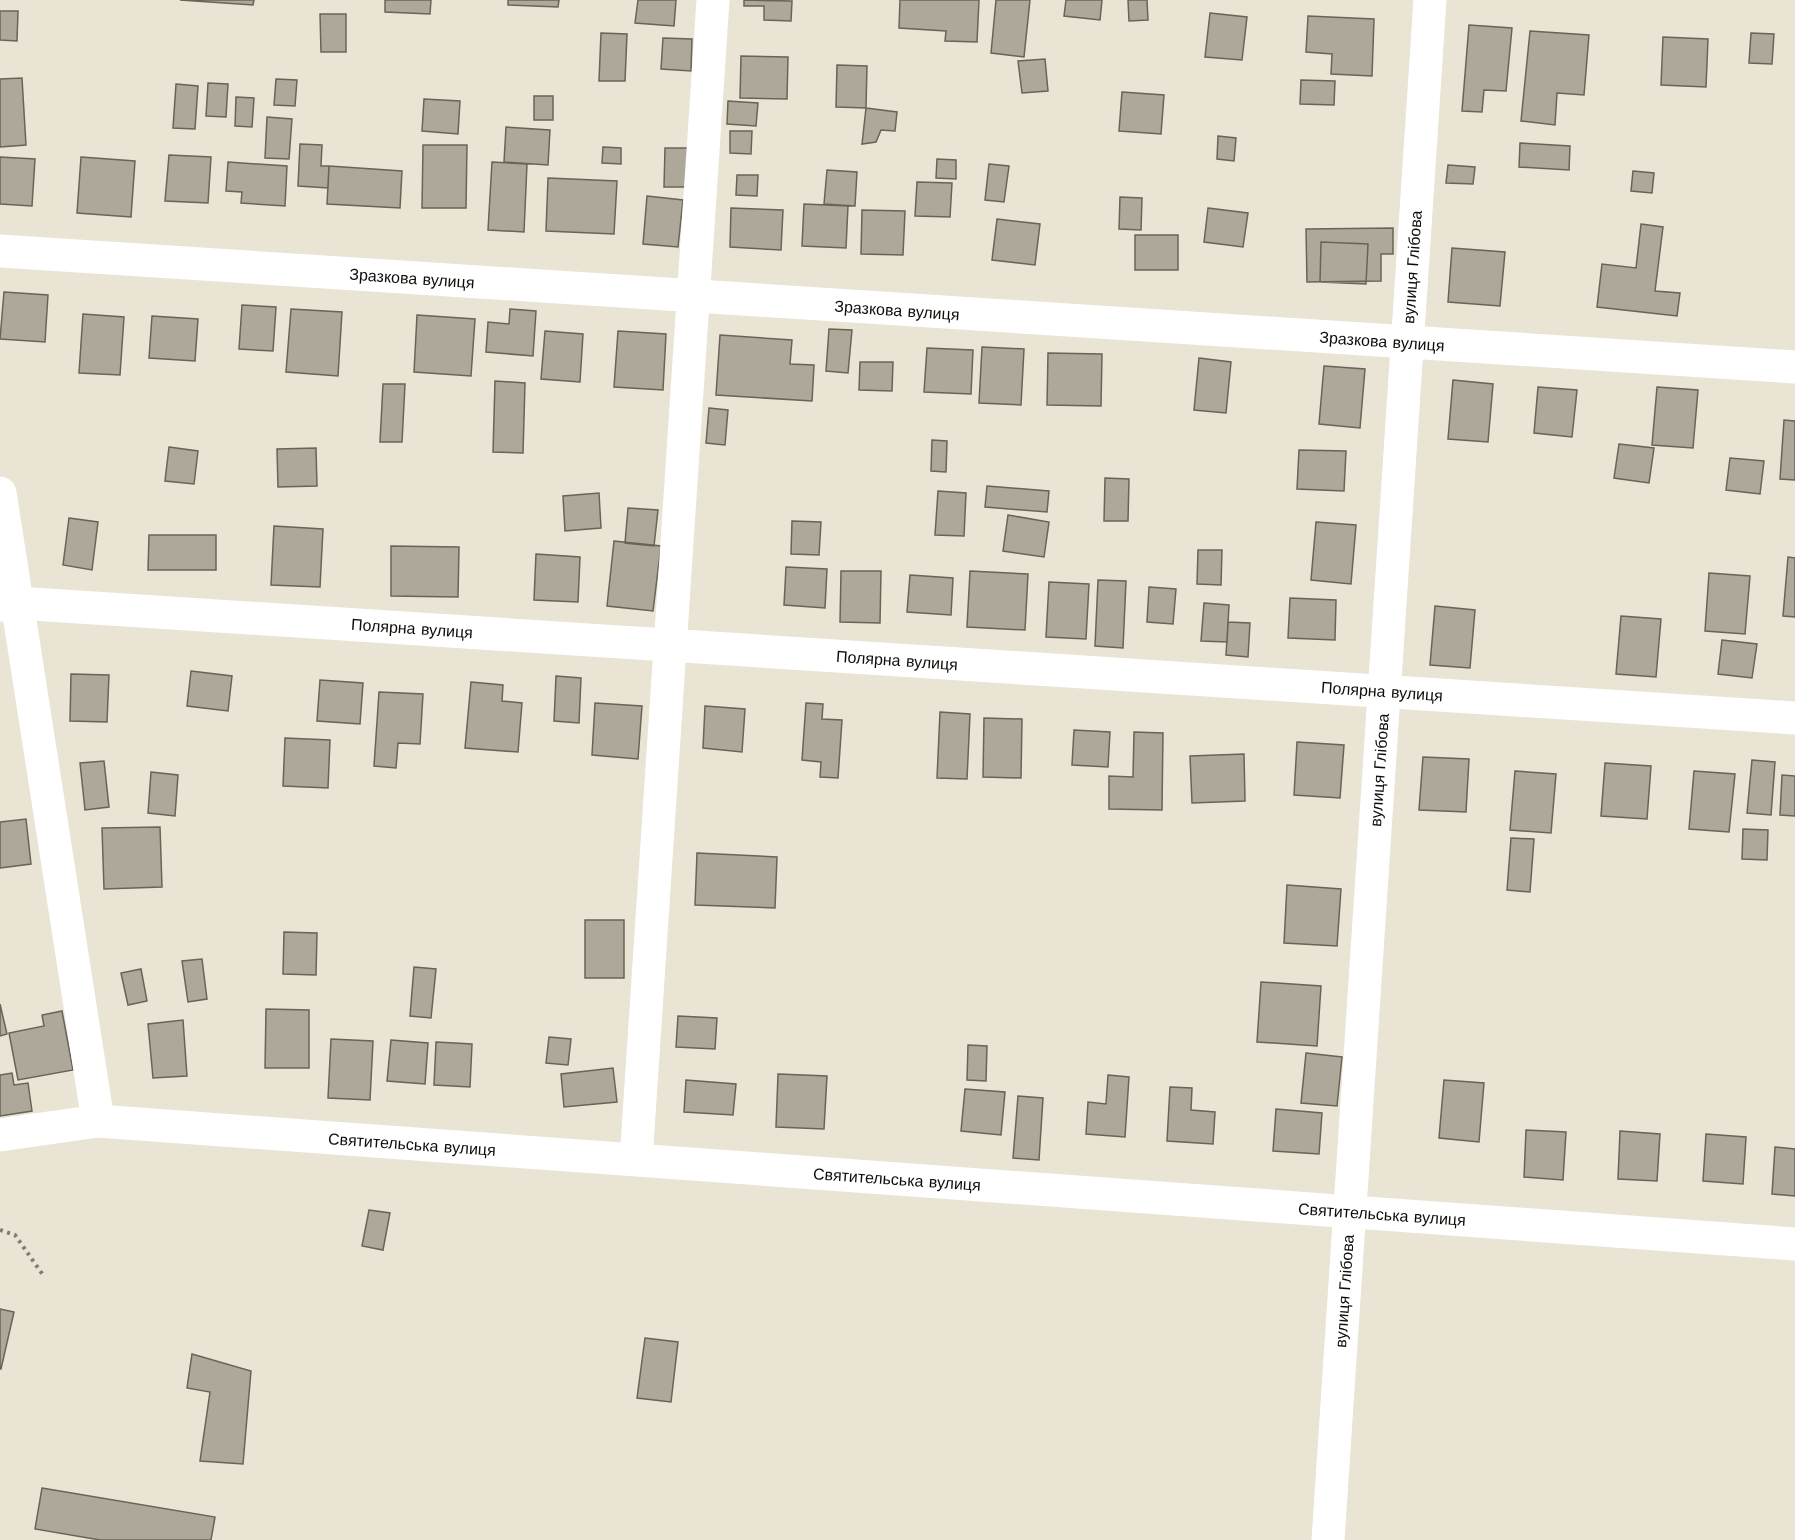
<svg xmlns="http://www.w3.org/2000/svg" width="1795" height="1540" font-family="'Work Sans',sans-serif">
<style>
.building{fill:#ada899;stroke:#696456;stroke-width:1.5}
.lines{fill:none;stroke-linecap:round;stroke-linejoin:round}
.path{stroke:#807c71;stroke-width:4;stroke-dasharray:3 4.5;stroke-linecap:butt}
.street{stroke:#fff;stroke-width:33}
.labels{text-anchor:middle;stroke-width:6;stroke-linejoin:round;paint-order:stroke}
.street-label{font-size:16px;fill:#0f0d08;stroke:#fff}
</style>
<rect width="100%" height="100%" fill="#e9e4d4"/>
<path class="building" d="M180,0h74l-1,5z
M385,0h46l-1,14 -45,-2z
M508,0h51l-1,7 -50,-2z
M638,0h38l-2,26 -39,-3z
M744,0l48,1 -1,20 -27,-1v-14h-20z
M900,0h79l-2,42 -32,-1 1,-10 -47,-3z
M996,0h34l-6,57 -33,-4z
M1066,0h36l-2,20 -36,-4z
M1128,0h19l1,20 -19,1z
M0,11h18l-1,30 -17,-1z
M1210,13l37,4 -5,43 -37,-3z
M320,14h26v38h-25z
M1308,16l66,3 -2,57 -41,-2 1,-20 -26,-2z
M1469,25l43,3 -6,63 -22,-1 -2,22 -20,-1z
M1530,31l59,4 -5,60 -27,-2 -2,32 -34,-4z
M601,33l26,1 -2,47h-26z
M1751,33l23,1 -2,30 -23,-1z
M1663,37l45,2 -2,48 -45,-2z
M663,38l29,1 -1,32 -30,-2z
M741,56l47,1 -1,42 -47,-1z
M1045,59l3,32 -26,2 -4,-32z
M837,65l30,1 -1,42 -30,-1z
M22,78l4,67 -26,2v-68z
M276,79l21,1 -2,26 -21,-1z
M1301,80l34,1 -1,24 -34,-1z
M208,83l20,1 -2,33 -20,-1z
M176,84l22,2 -3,43 -22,-1z
M1122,92l42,3 -3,39 -42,-3z
M534,96h19v24h-19z
M236,97l18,1 -2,29 -17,-1z
M424,99l36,2 -2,33 -36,-3z
M728,101l30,2 -2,23 -29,-2z
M866,108l31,4 -2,19 -14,-1 -5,12 -14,2z
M267,117l25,2 -3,40 -24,-1z
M506,127l44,3 -2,35 -44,-3z
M730,131h22l-1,23 -21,-1z
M1218,136l18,2 -2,23 -17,-2z
M1520,143l50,3 -1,24 -50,-3z
M300,144l22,1 -1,21h8l-1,22 -30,-2z
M423,145h44l-1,63h-44z
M603,147l18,1v16l-19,-1z
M665,148h24l-1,39h-24z
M169,155l42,2 -3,46 -43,-2z
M0,157l35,2 -3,47 -32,-2z
M81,157l54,4 -4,56 -54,-4z
M937,159l19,1v19l-20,-1z
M228,162l59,4 -2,40 -44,-3 1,-11 -16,-1z
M492,162l35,2 -3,68 -36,-2z
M989,164l20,2 -5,36 -19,-2z
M1448,165l27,2 -2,17 -27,-1z
M329,166l73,5 -2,37 -73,-4z
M827,170l30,2 -2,34 -31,-2z
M1633,171l21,2 -2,20 -21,-2z
M737,175h21l-1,21 -21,-1z
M548,178l69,3 -3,53 -68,-3z
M917,182l35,1 -2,34 -35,-1z
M647,196l36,4 -5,47 -35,-3z
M1120,197l22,1 -1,32 -22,-1z
M804,204l44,2 -2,42 -44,-2z
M731,208l52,2 -2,40 -51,-3z
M1208,208l40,5 -5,34 -39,-5z
M862,210l43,1 -2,44 -42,-1z
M997,219l43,5 -5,41 -43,-5z
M1641,224l22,3 -8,64 25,2 -3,23 -80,-9 5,-43 34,4z
M1393,228v26h-12v27l-74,1 -1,-53z
M1135,235h43v35h-43z
M1321,242l47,2 -2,40 -46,-2z
M1452,248l53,4 -5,54 -52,-4z
M4,292l44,3 -3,47 -45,-3z
M242,305l34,2 -3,44 -34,-2z
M291,309l51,3 -4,64 -52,-4z
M510,309l26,2 -3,45 -47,-4 2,-30 21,2z
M83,314l41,3 -4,58 -41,-2z
M417,315l58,4 -4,57 -57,-4z
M152,316l46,3 -3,42 -46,-3z
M829,329l23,1 -4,43 -22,-2z
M545,331l38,3 -3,48 -39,-3z
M618,331l48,3 -3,56 -49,-3z
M720,335l72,5 -2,24 24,1 -2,36 -96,-6z
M982,347l42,2 -3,56 -42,-2z
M927,348l46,2 -2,44 -47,-2z
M1048,353l54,1 -1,52 -54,-1z
M1199,358l32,4 -5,51 -32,-3z
M860,362h33l-1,29 -33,-1z
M1324,366l41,3 -5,59 -41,-4z
M1453,380l40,4 -5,58 -40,-3z
M495,381l30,2 -2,70 -30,-1z
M383,384h22l-3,58h-22z
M1538,387l39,3 -5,47 -38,-4z
M1657,387l41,3 -5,58 -41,-3z
M709,408l19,2 -3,35 -19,-2z
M1784,420l11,1v59l-15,-1z
M932,440l15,1 -1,31 -15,-1z
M1619,444l35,4 -5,35 -35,-5z
M169,447l29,4 -4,33 -29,-3z
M316,448l1,38 -39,1 -1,-38z
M1299,450l47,1 -2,40 -47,-2z
M1730,458l34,3 -4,33 -34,-4z
M1105,478l24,1 -1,42h-24z
M987,486l62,5 -2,21 -62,-5z
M938,491l28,2 -2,43 -29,-1z
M599,493l2,35 -36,3 -2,-35z
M628,508l30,2 -4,36 -29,-3z
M1008,515l41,7 -5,35 -41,-6z
M69,518l29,4 -6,48 -29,-5z
M792,521l29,1 -2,33 -28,-1z
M1316,522l40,3 -5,59 -40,-4z
M274,526l49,3 -3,58 -49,-2z
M149,535h67v35h-68z
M614,541l47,5 -8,65 -46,-5z
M391,546l68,1 -1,50 -67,-1z
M1198,550h24l-1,35 -24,-1z
M536,554l44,3 -2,45 -44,-2z
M1788,557l7,1v59l-12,-1z
M786,567l41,2 -2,39 -41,-3z
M841,571h40l-1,52 -40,-1z
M970,571l58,3 -3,56 -58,-3z
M1709,573l41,3 -5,58 -40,-3z
M910,575l43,3 -2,37 -44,-3z
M1098,580l28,1 -3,67 -28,-2z
M1049,582l40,2 -3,55 -40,-2z
M1149,587l27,2 -3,35 -26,-2z
M1290,598l46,2 -1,40 -47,-2z
M1204,603l25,2 -2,37 -26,-1z
M1435,606l40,4 -5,58 -40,-3z
M1621,616l40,3 -5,58 -40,-3z
M1228,622l22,1 -2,34 -22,-2z
M1722,640l35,4 -5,34 -34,-4z
M191,671l41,5 -4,35 -41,-5z
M71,674l38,1 -2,47 -37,-1z
M556,676l25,2 -2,45 -25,-2z
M320,680l43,3 -3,41 -43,-3z
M471,682l32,3 -1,16 20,2 -4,49 -53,-4z
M379,692l44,2 -3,50 -22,-1 -2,25 -22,-2z
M595,703l47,3 -4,53 -46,-4z
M806,703l17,1 -1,15 20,1 -4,58 -18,-1 1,-15 -19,-2z
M705,706l40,3 -3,43 -39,-4z
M940,712l30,2 -3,65 -30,-1z
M984,718l38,1 -1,59 -38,-1z
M1074,730l36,2 -2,35 -36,-2z
M1134,732l29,1 -1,77 -53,-1v-33l24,1z
M285,738l45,2 -2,48 -45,-2z
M1297,742l47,3 -4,53 -46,-3z
M1244,754l1,47 -53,2 -2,-47z
M1423,757l46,2 -3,53 -47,-2z
M1752,760l23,2 -4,53 -24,-2z
M104,761l5,46 -24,3 -5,-47z
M1605,763l46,3 -4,53 -46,-3z
M1515,771l41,3 -5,59 -41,-3z
M1694,771l41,3 -6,58 -40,-3z
M151,772l27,3 -3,41 -27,-3z
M1782,775l13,1v40l-15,-1z
M26,819l5,45 -31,4v-46z
M160,827l2,60 -58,2 -2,-61z
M1743,829l25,1 -1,30 -25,-1z
M1511,838l23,1 -4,53 -23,-2z
M697,853l80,4 -2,51 -80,-3z
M1287,885l54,4 -4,57 -53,-3z
M585,920h39v58h-39z
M284,932l33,1 -1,42 -33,-1z
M202,959l5,40 -19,3 -6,-41z
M414,967l22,2 -5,49 -21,-2z
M141,969l6,32 -19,4 -7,-32z
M1261,982l60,4 -4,60 -60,-4z
M0,1004l7,30 -7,2z
M266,1009l43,1v58h-44z
M62,1011l11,59 -55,10 -9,-47 35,-7 -2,-11z
M678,1016l39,2 -2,31 -39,-2z
M183,1020l4,56 -34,2 -5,-54z
M549,1037l22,2 -3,26 -22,-2z
M331,1039l42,2 -3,59 -42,-2z
M391,1040l37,3 -3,41 -38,-3z
M436,1042l36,2 -2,43 -36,-2z
M968,1045l19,1 -1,35 -19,-1z
M1306,1053l36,4 -5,49 -36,-3z
M613,1068l4,34 -53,5 -3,-33z
M12,1073l2,12 14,-2 4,28 -32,5v-41z
M778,1074l49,2 -3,53 -48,-2z
M1108,1075l21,2 -4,60 -39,-3 2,-32 18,2z
M686,1080l50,4 -3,31 -49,-3z
M1444,1080l40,3 -5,59 -40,-4z
M1170,1087l22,1 -1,22 24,2 -2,32 -46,-3z
M965,1089l40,3 -4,43 -40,-4z
M1018,1096l25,2 -4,62 -26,-2z
M1276,1109l46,4 -3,41 -46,-3z
M1526,1130l40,2 -3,48 -39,-3z
M1620,1131l40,3 -3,47 -39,-2z
M1706,1134l40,3 -3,47 -40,-3z
M1775,1147l20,2v47l-23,-2z
M369,1210l21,3 -7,37 -21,-4z
M0,1309l14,3 -13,57h-1z
M645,1338l33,4 -7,60 -34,-4z
M192,1354l59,17 -8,93 -43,-3 10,-69 -23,-4z
M42,1488l173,29 -4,23h-111l-65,-11z"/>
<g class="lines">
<path class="path" d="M0,1230l15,5 28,40"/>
<path class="street" d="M0,251l1795,116
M0,493l98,628
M0,605l17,-2 1778,115
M0,1135l98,-14 1697,123
M636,1160l77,-1160
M1328,1540l102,-1540"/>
</g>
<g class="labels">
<g class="street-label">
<text transform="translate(1412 267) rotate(-86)" y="6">вулиця Глібова</text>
<text transform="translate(412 278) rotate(4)" y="6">Зразкова вулиця</text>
<text transform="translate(897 310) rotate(4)" y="6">Зразкова вулиця</text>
<text transform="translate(1382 341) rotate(4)" y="6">Зразкова вулиця</text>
<text transform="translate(412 628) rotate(4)" y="6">Полярна вулиця</text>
<text transform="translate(897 660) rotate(4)" y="6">Полярна вулиця</text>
<text transform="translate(1382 691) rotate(4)" y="6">Полярна вулиця</text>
<text transform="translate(1379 770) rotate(-86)" y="6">вулиця Глібова</text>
<text transform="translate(412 1144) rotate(4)" y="6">Святительська вулиця</text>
<text transform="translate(897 1179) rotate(4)" y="6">Святительська вулиця</text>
<text transform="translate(1382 1214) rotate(4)" y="6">Святительська вулиця</text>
<text transform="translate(1344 1291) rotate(-86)" y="6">вулиця Глібова</text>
</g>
</g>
</svg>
